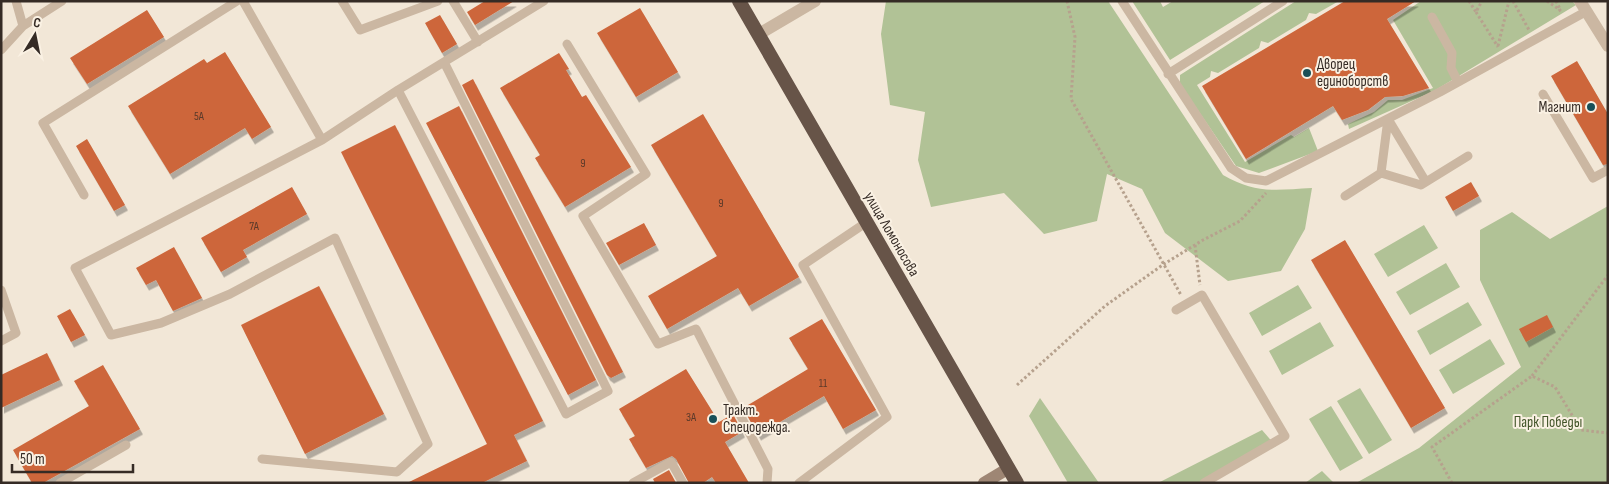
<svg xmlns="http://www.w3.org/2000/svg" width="1609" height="484" font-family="'Sofia Sans Condensed',sans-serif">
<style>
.green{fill:#b1c296}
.building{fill:#cd663a;filter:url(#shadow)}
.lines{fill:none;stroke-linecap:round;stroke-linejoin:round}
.path{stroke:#b6a18d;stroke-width:3;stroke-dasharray:2.5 2.5;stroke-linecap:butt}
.service{stroke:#cbb7a2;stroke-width:9}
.minor{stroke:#cbb7a2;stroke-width:12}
.tertiary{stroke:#cbb7a2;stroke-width:12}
.secondary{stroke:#9e8674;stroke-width:12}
.trunk{stroke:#675448;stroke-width:14}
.poi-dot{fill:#195058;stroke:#faf1e3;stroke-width:2}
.labels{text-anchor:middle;stroke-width:4;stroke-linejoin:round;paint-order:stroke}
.number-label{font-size:12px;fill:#5b3a2a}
.poi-label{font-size:15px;fill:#352b25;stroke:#faf1e3;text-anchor:start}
.street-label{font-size:15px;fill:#352b25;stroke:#faf1e3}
.park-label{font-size:15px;fill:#415428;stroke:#faf1e3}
</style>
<defs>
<filter id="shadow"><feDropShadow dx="3" dy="5.5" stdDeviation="0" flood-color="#0004"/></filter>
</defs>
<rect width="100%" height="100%" fill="#f2e7d7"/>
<path class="green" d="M886,1h222l115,174c33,19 52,15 89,13l-7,41 -24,42 -53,10 -63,-48 -23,-44 -35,-15 -10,47 -53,13 -40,-41 -73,14 -13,-47 7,-48 -35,-7 -9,-71z
M1132,1h28l3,6 10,-6h92l-95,59z
M1296,1h43l-23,13 -7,-1 -3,7 -38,23 -7,-2 -2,7 -41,25 -7,-2 -1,6 -13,8 48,77 46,-27 3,2 15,-9 9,23 -59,22 -23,-7 -56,-82v-9z
M1421,1h151l4,4 -142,86 -85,38 -1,-5 26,-12 14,-12h14l31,-12 -40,-68z
M1608,206v277h-252l63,-35 102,-81 -41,-87v-50l32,-18 38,27z
M1424,225l14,23 -50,29 -14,-23z
M1446,263l14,24 -50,28 -14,-23z
M1298,285l14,23 -50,28 -13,-23z
M1468,302l14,23 -52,30 -13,-24z
M1320,322l14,24 -52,29 -13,-24z
M1490,339l15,25 -52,30 -14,-24z
M1360,388l32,52 -23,14 -32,-53z
M1040,398l59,85h-31l-39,-67z
M1331,406l32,52 -23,13 -31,-52z
M1262,430l14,16 -72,37h-46z
M1322,471l12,12h-29z"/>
<path class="building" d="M485,1h29l-39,24 -8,-13z
M1345,1h71l-29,18 42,69 -26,8 -18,1 -17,13 -26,10 -9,-14 -87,53 -44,-73z
M640,8l38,64 -42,25 -39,-64z
M147,10l17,27 -77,47 -17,-26z
M440,15l17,29 -15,9 -17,-30z
M225,52l46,75 -19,12 -7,-11 -75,46 -42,-68 76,-47 3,4z
M559,53l10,16 -3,1 16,27 4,-2 45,72 -66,40 -30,-49 5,-3 -40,-67z
M1577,61l31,53v50l-5,1 -52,-89z
M473,79l150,293 -12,6 -4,-3 -145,-290z
M459,106l137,274 -28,15 -142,-272z
M703,114l96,163 -50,29 -11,-18 -71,41 -19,-33 69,-40 -66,-111z
M395,125l148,296 -29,14 13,26 -45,22h-75l80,-39 -146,-292z
M87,139l38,66 -11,6 -38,-65z
M1471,182l8,14 -26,15 -8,-14z
M292,187l15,27 -64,36 4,7 -26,15 -20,-34z
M644,223l12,22 -37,20 -13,-22z
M1345,240l100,168 -34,20 -100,-168z
M174,247l28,51 -29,13 -17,-31 -10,5 -10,-17z
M319,286l65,128 -79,40 -64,-129z
M70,309l15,26 -14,7 -14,-26z
M1547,315l6,12 -27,15 -7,-13z
M822,319l54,91 -33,19 -19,-33 -66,39 -15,-27 65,-39 -19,-31z
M47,353l13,27 -59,28v-33z
M103,365l37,64 -97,54h-11l-19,-33 76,-44 -15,-25z
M686,369l33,53 14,-8 9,18 -17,10 24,41h-33l-4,-6 -9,6h-14l-13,-24 -4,-3 -26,12 -17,-29 6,-3 -16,-27z
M669,470l7,13h-21l-2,-4z"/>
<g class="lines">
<path class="path" d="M1067,1l8,36 -4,62 110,196
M1469,1l7,11 6,-11
M1513,1l16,29
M1547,1l13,9 -3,2
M1556,1l4,8
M1476,12l22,35
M1498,46l11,-45
M1195,245l5,40
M1532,376l76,-101
M1017,385l88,-79 59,-42 39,-24 37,-19 26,-28
M1452,483l-20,-36 100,-71 23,11 26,43 27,3"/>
<path class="service" d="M16,1l7,25
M243,1l79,139 -247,128 36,67 50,-12 69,-29 105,-56 93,206 -31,28 -135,-13
M342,1l18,29 78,-29
M453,1l25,41
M1122,1l109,167 15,10 20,3 174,-89 147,-81
M1432,17l20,36 -1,15 7,14
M567,44l79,130 -63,42 75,128 38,-15 72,140 -1,14
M1,50l22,-24 39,-25
M1168,74l115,-73
M398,90l168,324 42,-23 -164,-329
M1543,94l50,84 15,-8
M322,140l76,-50 146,-89
M1381,173l40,12 47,-29
M84,195l-41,-72 194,-122
M1345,196l36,-23 7,-54 38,63
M1,290l15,43 -15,8
M1176,310l26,-15 83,141 -81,47
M60,483l66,-38
M633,483l38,-21 12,21
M799,483l88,-66 -84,-152 64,-43"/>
<path class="minor" d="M1580,1l28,45"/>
<path class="tertiary" d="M759,34l56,-33"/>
<path class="secondary" d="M984,483l25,-15"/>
<path class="trunk" d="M739,1l278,482"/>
</g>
<g class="poi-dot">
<circle cx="1307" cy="73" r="5"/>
<circle cx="1591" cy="107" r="5"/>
<circle cx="713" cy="419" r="5"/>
</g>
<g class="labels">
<g class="number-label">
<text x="199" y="120">5А</text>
<text x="583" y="167">9</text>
<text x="721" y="207">9</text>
<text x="254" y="230">7А</text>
<text x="823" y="387">11</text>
<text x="691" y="421">3А</text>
</g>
<g class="poi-label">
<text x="1317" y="69">Дворец<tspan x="1317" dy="17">единоборств</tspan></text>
<text x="1581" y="112" text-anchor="end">Магнит</text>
<text x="723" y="415">Тракт.<tspan x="723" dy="17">Спецодежда.</tspan></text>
</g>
<g class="street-label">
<text transform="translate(892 234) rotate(60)" y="5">улица Ломоносова</text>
</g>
<g class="park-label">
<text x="1548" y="427">Парк Победы</text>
</g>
</g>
<rect width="1609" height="484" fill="none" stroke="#352b25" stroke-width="5"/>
<g transform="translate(35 35) rotate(10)" stroke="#faf1e3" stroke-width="4" paint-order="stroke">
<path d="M0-4L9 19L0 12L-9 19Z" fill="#352b25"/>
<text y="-8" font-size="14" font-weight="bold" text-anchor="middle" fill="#352b25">С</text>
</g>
<path d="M12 464v8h121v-8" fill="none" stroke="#352b25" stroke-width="2.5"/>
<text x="20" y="464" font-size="15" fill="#352b25" stroke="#faf1e3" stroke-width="4" paint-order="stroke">50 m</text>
</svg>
